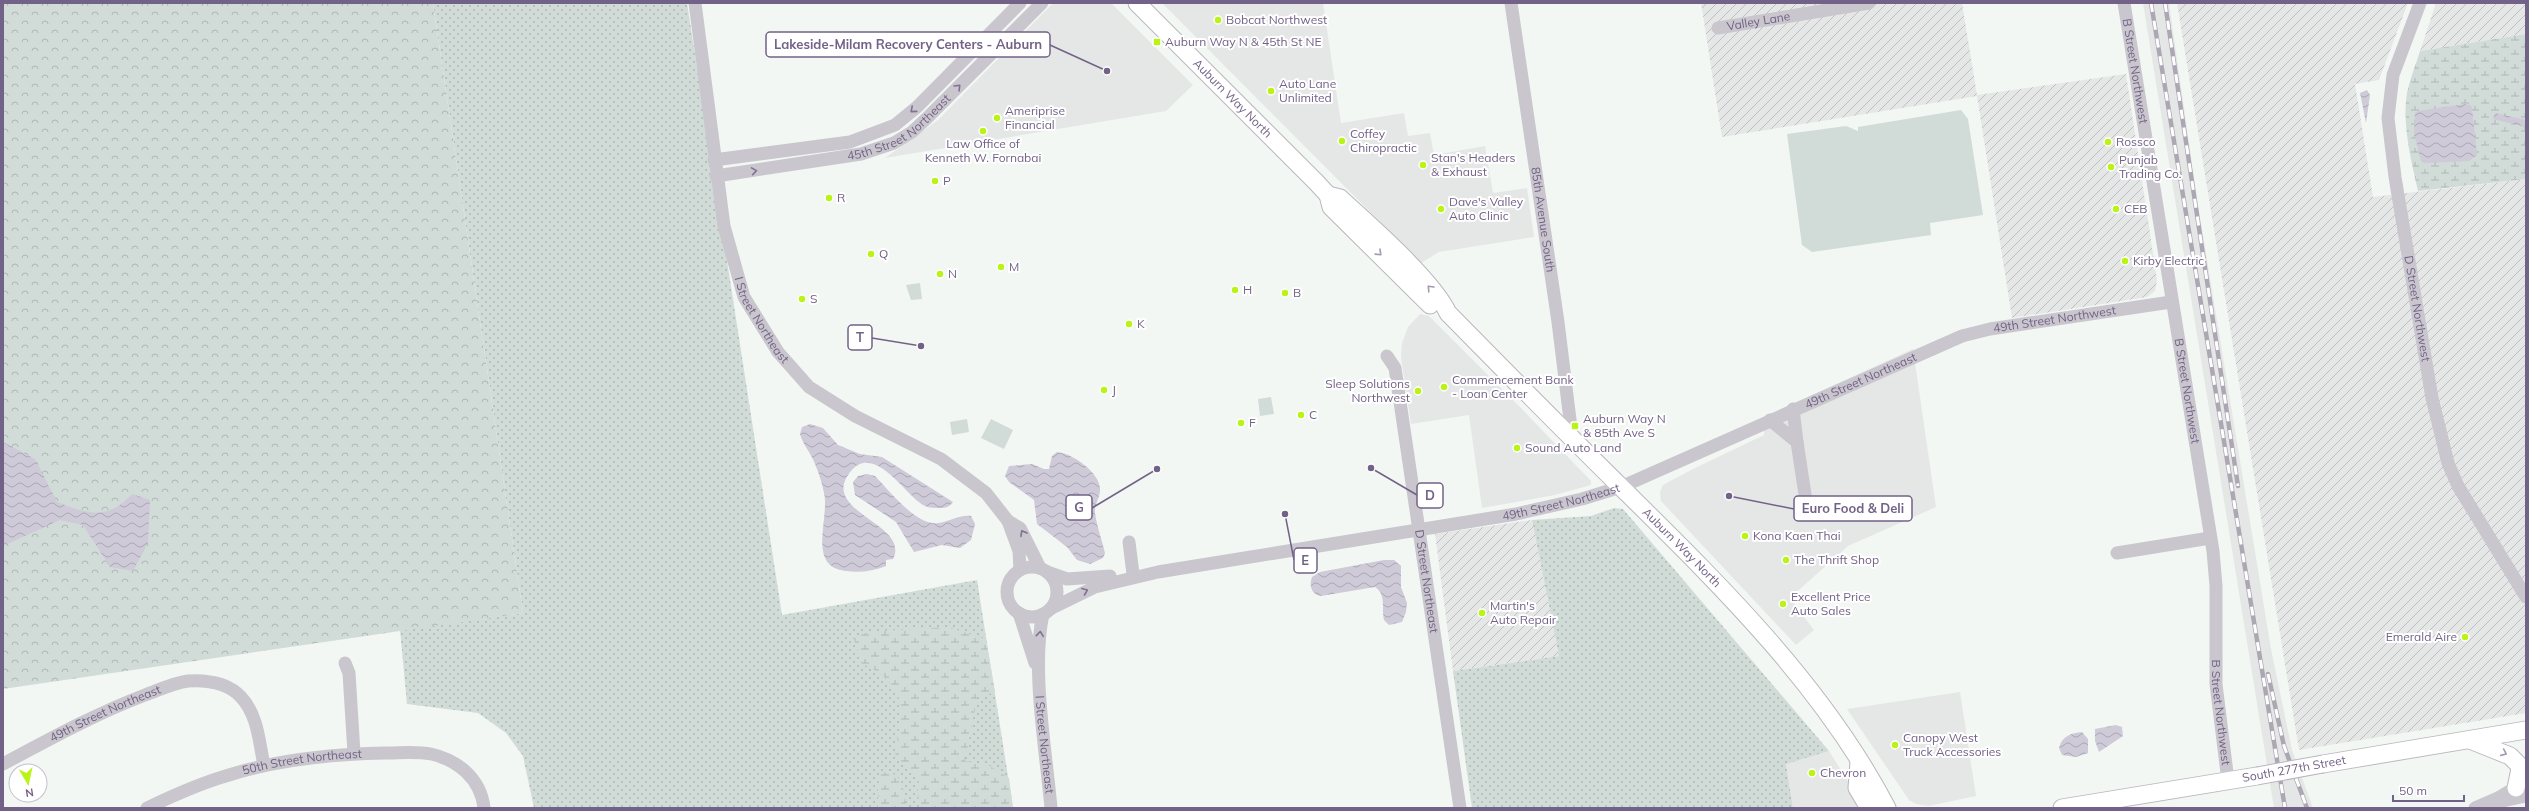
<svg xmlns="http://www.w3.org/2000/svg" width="2529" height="811" font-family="Mulish,sans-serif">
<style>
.built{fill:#e5e7e6}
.industrial{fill:url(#industrial-furrows)}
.grass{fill:url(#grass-dots)}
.forest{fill:url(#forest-crowns)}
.wetland{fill:url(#wetland-marsh)}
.park{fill:#d1dcd8}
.water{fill:url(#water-waves)}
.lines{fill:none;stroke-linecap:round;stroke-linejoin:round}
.major-casing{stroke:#bab6bf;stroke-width:19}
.minor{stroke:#c9c6cd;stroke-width:13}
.major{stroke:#fff;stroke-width:17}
.rail-casing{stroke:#ada7b3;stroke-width:4.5}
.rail{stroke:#fff;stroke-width:3;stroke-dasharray:9;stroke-linecap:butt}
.major-bridge-casing{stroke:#bab6bf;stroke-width:19;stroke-linecap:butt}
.major-bridge{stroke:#fff;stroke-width:17}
.oneway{stroke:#807192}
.oneway2{stroke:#a499b1}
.poi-dot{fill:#baf316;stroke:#fff;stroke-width:1.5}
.labels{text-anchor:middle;stroke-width:4;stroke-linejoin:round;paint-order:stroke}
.poi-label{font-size:12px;fill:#736287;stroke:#fff;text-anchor:start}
.street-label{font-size:12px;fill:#736287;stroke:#fff}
.leader{fill:none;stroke:#736287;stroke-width:1.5}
.callout-dot{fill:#736287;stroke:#fff;stroke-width:1.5}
.callout{fill:#fff;stroke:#736287;stroke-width:1.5}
.callout-label{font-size:13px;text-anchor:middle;font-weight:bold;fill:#736287}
</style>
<defs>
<pattern id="industrial-furrows" width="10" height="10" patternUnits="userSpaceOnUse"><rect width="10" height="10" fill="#e5e7e6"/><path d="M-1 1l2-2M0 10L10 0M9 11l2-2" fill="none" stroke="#bebfc0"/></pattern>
<pattern id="grass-dots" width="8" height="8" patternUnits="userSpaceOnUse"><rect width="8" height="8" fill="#d1dcd8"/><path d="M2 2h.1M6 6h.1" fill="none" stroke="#aeb6b5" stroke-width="1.8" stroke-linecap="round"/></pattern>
<pattern id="forest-crowns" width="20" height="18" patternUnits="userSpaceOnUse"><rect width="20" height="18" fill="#d1dcd8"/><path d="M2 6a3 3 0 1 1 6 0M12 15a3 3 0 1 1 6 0" fill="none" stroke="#aeb6b5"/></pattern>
<pattern id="wetland-marsh" width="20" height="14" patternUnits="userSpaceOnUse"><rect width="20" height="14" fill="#d1dcd8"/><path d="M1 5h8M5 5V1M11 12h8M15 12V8" fill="none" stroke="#aeb6b5"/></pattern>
<pattern id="water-waves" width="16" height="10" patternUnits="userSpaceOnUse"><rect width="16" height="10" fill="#cecad7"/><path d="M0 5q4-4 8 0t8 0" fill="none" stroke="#aca7b4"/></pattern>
</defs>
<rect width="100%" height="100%" fill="#f2f7f3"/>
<path class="built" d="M1053,3h58l82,82 -27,26 -281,47 53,-38z
M1162,3h161l18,120 63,-10 4,23 22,-3 4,22 51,-9 8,47 34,-5 7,49 -95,15 -18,11z
M2143,3h26l28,196 74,450 21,101 21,58h-39z
M1420,314l9,2 92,92 70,73v4l-36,10 -73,13 -13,-93 -58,9 -10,-66 1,-15 6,-16z
M1913,349l23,158 -88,39 -58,52 24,32 -18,15 -135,-144 -1,-9 3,-7 30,-16 71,-34v-18z
M1960,692l16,104 -48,10 -12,-2 -7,-4 -62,-91z
M1829,751l30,48 3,9h-69l-7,-45z"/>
<path class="industrial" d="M1701,3h261l15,92 149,-21 31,206 -2,11 -8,6 -135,21 -35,-222 -255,41z
M2177,3h231l-29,77 -24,4 18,113 153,-18v534l-227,37z
M2436,3h90v31l-106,17z
M1532,520l27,136 -106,15 -18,-137z"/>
<path class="grass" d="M433,3h254l95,612 195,-35 36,228h-479l-11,-52 -17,-23 -28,-20 -71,-9 -7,-74 123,-17z
M1614,508l9,1 206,242 -43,13 7,44h-321l-19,-137 106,-15 -27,-136 59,-4z"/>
<path class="forest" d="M3,3h430l90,610 -520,76z"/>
<path class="wetland" d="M2526,34v145l-108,12c-7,-31 -16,-66 -11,-98 3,-14 9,-29 13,-42z
M948,627l38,12 9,53 -18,6 -12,63 25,5 19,12 4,30h-94l-2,-31 -22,-19c6,-42 15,-75 -33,-94l-9,-28 28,-5z
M888,772c17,4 16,21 18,36h-28v-28l4,-7z"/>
<path class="park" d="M1961,110l7,9 15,96 -53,8 1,12 -119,17 -10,-7 -15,-111 59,-8 12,5v-4z
M920,283l2,16 -11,1 -5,-15z
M1271,397l3,17 -14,2 -2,-17z
M967,419l2,13 -17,3 -2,-13z
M991,419l22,11 -9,19 -23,-11z"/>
<path class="water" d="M2367,90l3,5 -4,28 -6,-30z
M2465,104l5,1 2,3 5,47 -8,6 -45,2 -3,-2 -7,-28 1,-20 3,-2z
M2495,113l31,7v7l-33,-8z
M810,424l13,4 15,17 22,9 22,3 71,45c-3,5 -8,6 -13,6 -5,0 -11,0 -15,-2 -18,-8 -50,-64 -74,-35 -34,41 60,52 42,88l-7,1v6c-12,5 -27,7 -40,5 -40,-4 -16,-53 -22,-78 -2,-10 -5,-20 -9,-29 -4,-11 -12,-19 -15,-30l2,-7z
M3,442l32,17 22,43c31,12 50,19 75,-8l18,6 -2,43 -15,28 -23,-4 -27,-42 -23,-5 -57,26z
M1057,452c15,1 44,21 43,38 0,8 -6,15 -5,23 2,14 7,27 10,40l-2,5 -13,6 -13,-4 -10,-13 -30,-23 -3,-24 -25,-18 -4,-6 4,-10 23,-2 12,5h5l3,-13z
M867,474l8,2c15,15 41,50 63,47 11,-1 22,-9 33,-7l4,8 -4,16 -11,8 -18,-3 -28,7 -18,-30 -41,-27 -2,-13 5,-6z
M1384,560h10l7,6v21l6,16 -1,9 -4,10 -13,3 -5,-5c-3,-11 3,-25 -9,-33l-54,9c-10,-1 -12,-11 -9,-19l8,-5z
M2116,725l6,2 1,9 -24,16 -4,-11v-12z
M2082,732l6,7v14l-12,4 -14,-2 -3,-7c3,-12 12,-15 23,-16z"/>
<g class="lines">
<defs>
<g id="major">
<path id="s12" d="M1137,3l179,179 12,13 3,12 99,98"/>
<path id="s13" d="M1328,195l12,3c29,27 92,81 108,115 57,58 115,117 174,175 97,96 201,197 265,320"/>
<path d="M2470,740l40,16 8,8 2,5 -4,19"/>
<path d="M1859,762l-2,26 12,20"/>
<path d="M2323,764l203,-34"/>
<path d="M2062,808l195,-32"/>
</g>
</defs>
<use href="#major" class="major-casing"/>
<g class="minor">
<path id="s1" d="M695,3l29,223 20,71 34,55 31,35 46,29 86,43 45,34 22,28"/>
<path id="s2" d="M1511,3l47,319 14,114"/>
<path id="s3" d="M2124,3l89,548 3,35v98l12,97"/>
<path id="s4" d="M2420,3l-27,72 -5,43 7,59 37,221 16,65 10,23 68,111"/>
<path id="s5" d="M1718,28l151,-25"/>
<path d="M714,160l136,-18 45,-17 22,-18 103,-104"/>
<path id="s6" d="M716,176l145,-22 33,-11 18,-11 15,-14 115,-115"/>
<path id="s7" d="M1387,356l8,12 65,440"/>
<path d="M1770,420l27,22 -4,-33"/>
<path d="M1797,442l11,72"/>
<path d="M1129,542l4,32"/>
<path d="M2117,553l93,-15"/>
<circle cx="1032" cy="592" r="25"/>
<path d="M1020,570l-1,-19 -11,-30 12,7 20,40"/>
<path d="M1047,572l20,7 43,-3"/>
<path id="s8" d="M1050,609l45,-22 63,-15 358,-58 66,-15 39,-12 341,-151 28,-7 181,-27"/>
<path d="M1019,613l16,50"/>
<path id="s9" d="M1043,614c-12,54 3,137 8,194"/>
<path d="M345,663l4,10 5,80"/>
<path id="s10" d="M3,764c47,-25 92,-50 142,-69 14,-5 28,-12 43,-14 18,-1 40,2 53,16 17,18 18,45 23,68"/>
<path d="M2498,802l28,-6"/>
<path id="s11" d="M147,808c27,-13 54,-25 82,-33 51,-16 103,-21 156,-22 15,0 31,-2 46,1 27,6 50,25 53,54"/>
<path d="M2475,808l23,-10 25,-15"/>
</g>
<use href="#major" class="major"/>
<defs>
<path id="rail" d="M2151,3l134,805
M2165,3l73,483
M2268,674l16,72 23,62"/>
</defs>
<use href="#rail" class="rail-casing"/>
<use href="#rail" class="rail"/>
<defs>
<path id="major-bridge" d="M2257,776l66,-12"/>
</defs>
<use href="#major-bridge" class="major-bridge-casing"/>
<use href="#major-bridge" class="major-bridge"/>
</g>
<defs><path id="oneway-chevron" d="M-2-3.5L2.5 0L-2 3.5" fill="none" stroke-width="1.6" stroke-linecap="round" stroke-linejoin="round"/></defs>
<g class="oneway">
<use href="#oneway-chevron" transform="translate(958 87) rotate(-45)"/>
<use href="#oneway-chevron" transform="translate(913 110) rotate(139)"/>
<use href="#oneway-chevron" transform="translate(754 171) rotate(-9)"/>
<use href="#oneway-chevron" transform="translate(1023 533) rotate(-119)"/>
<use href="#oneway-chevron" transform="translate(1085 591) rotate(-22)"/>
<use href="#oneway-chevron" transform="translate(1040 634) rotate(-84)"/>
</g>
<g class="oneway2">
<use href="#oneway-chevron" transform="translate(1379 253) rotate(44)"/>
<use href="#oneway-chevron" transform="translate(1430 288) rotate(-133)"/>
<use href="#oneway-chevron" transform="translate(2504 753) rotate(24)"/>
</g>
<g class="poi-dot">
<circle cx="1218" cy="20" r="4"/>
<rect x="1153" y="38" width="8" height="8" rx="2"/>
<circle cx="1271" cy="91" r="4"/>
<circle cx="997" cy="118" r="4"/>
<circle cx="983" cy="131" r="4"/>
<circle cx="1342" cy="141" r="4"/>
<circle cx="2108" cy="142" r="4"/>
<circle cx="1423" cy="165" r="4"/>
<circle cx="2111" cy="167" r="4"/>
<circle cx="935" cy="181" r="4"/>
<circle cx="829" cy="198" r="4"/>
<circle cx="1441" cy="209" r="4"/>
<circle cx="2116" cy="209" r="4"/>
<circle cx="871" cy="254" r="4"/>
<circle cx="2125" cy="261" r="4"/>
<circle cx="1001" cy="267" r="4"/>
<circle cx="940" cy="274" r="4"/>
<circle cx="1235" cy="290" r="4"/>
<circle cx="1285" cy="293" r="4"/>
<circle cx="802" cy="299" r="4"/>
<circle cx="1129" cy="324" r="4"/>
<circle cx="1444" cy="387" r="4"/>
<circle cx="1104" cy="390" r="4"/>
<circle cx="1418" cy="391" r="4"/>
<circle cx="1301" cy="415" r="4"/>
<circle cx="1241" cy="423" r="4"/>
<rect x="1571" y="422" width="8" height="8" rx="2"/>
<circle cx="1517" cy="448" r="4"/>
<circle cx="1745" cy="536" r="4"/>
<circle cx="1786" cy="560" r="4"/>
<circle cx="1783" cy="604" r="4"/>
<circle cx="1482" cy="613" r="4"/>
<circle cx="2465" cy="637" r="4"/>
<circle cx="1895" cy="745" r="4"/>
<circle cx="1812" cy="773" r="4"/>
</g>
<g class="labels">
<g class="poi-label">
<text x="1226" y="24">Bobcat Northwest</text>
<text x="1165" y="46">Auburn Way N &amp; 45th St NE</text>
<text x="1279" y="88">Auto Lane<tspan x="1279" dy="14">Unlimited</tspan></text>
<text x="1005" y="115">Ameriprise<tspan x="1005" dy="14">Financial</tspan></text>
<text x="1350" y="138">Coffey<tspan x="1350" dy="14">Chiropractic</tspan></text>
<text x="2116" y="146">Rossco</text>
<text x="983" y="148" text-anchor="middle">Law Office of<tspan x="983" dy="14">Kenneth W. Fornabai</tspan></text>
<text x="1431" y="162">Stan's Headers<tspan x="1431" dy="14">&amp; Exhaust</tspan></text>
<text x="2119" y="164">Punjab<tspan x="2119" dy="14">Trading Co.</tspan></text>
<text x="943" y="185">P</text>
<text x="837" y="202">R</text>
<text x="1449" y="206">Dave's Valley<tspan x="1449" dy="14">Auto Clinic</tspan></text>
<text x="2124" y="213">CEB</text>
<text x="879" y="258">Q</text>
<text x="2133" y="265">Kirby Electric</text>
<text x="1009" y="271">M</text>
<text x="948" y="278">N</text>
<text x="1243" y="294">H</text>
<text x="1293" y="297">B</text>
<text x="810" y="303">S</text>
<text x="1137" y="328">K</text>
<text x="1452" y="384">Commencement Bank<tspan x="1452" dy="14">- Loan Center</tspan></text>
<text x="1410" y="388" text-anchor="end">Sleep Solutions<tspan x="1410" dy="14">Northwest</tspan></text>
<text x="1112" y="394">J</text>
<text x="1309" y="419">C</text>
<text x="1583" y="423">Auburn Way N<tspan x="1583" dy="14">&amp; 85th Ave S</tspan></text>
<text x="1249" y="427">F</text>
<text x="1525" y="452">Sound Auto Land</text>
<text x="1753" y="540">Kona Kaen Thai</text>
<text x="1794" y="564">The Thrift Shop</text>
<text x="1791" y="601">Excellent Price<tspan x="1791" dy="14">Auto Sales</tspan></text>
<text x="1490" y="610">Martin's<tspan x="1490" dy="14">Auto Repair</tspan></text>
<text x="2457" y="641" text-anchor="end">Emerald Aire</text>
<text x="1903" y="742">Canopy West<tspan x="1903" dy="14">Truck Accessories</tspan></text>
<text x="1820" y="777">Chevron</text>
</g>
<g class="street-label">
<text dy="4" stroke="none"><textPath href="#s5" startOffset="41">Valley Lane</textPath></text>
<text dy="4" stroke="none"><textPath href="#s3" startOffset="69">B Street Northwest</textPath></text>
<text dy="4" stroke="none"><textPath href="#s12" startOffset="135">Auburn Way North</textPath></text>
<text dy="4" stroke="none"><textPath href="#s6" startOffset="193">45th Street Northeast</textPath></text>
<text dy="4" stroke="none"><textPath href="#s2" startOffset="219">85th Avenue South</textPath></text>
<text dy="4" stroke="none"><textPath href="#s4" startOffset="313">D Street Northwest</textPath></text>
<text dy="4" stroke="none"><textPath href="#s1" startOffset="327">I Street Northeast</textPath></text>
<text dy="4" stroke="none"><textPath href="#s8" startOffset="1053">49th Street Northwest</textPath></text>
<text dy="4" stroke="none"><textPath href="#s8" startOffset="848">49th Street Northeast</textPath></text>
<text dy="4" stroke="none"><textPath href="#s3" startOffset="393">B Street Northwest</textPath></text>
<text dy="4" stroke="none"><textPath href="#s8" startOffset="524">49th Street Northeast</textPath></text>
<text dy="4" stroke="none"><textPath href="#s13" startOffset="502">Auburn Way North</textPath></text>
<text dy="4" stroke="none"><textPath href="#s7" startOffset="230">D Street Northeast</textPath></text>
<text dy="4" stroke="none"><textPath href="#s3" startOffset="717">B Street Northwest</textPath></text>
<text dy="4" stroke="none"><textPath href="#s10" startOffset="114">49th Street Northeast</textPath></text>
<text dy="4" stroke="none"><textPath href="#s9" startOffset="131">I Street Northeast</textPath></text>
<text dy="4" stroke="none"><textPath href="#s11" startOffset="163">50th Street Northeast</textPath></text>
<text transform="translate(2294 769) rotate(-10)" y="4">South 277th Street</text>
</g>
</g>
<path class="leader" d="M1107 71L1050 45M921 346L872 338M1371 468L1417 495M1157 469L1092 508M1729 496L1794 509M1285 514L1294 560"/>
<g class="callout-dot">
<circle cx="1107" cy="71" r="4"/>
<circle cx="921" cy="346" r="4"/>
<circle cx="1371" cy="468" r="4"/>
<circle cx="1157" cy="469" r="4"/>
<circle cx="1729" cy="496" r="4"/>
<circle cx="1285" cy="514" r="4"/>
</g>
<g class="callout">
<rect x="766" y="32" width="284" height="25" rx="4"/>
<rect x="848" y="325" width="24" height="25" rx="4"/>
<rect x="1417" y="483" width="26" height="25" rx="4"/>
<rect x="1066" y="495" width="26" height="25" rx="4"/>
<rect x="1794" y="496" width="118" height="25" rx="4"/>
<rect x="1294" y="548" width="23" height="25" rx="4"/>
</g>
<g class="callout-label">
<text x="908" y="49">Lakeside-Milam Recovery Centers - Auburn</text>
<text x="860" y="342">T</text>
<text x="1430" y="500">D</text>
<text x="1079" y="512">G</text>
<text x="1853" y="513">Euro Food &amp; Deli</text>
<text x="1305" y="565">E</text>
</g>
<rect width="2529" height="811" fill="none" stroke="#736287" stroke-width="8"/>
<g transform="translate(28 783) rotate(171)"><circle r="19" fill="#ffffff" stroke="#c7c0cf"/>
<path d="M0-3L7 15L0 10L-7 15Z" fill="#baf316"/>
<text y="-6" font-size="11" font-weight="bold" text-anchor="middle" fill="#736287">N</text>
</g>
<path d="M2393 795v6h71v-6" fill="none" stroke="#736287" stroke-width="2"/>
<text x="2399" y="795" font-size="12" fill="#736287" stroke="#ffffff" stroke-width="3" paint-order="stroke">50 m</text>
</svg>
